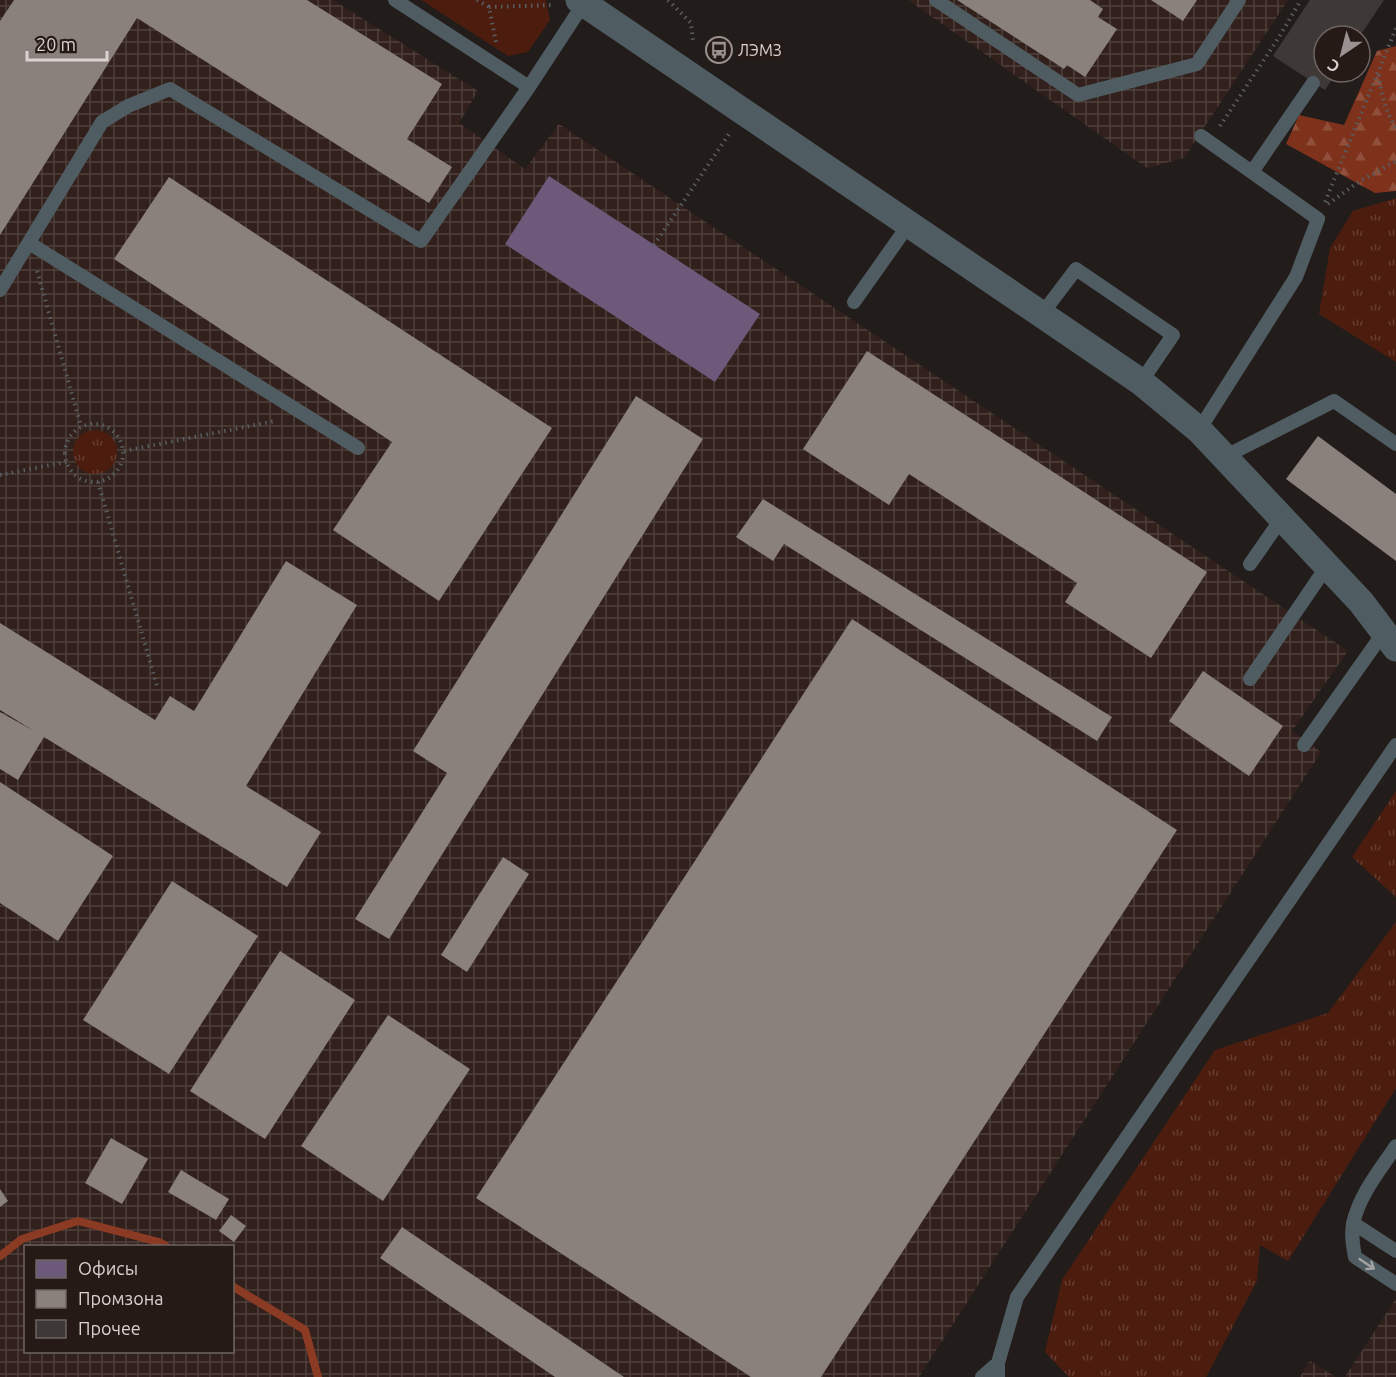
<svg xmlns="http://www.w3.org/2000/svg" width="1396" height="1377" font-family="Ubuntu,sans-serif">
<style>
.industrial{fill:url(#industrial-grid);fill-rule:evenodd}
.grass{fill:url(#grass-tufts)}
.forest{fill:url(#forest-firs)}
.park{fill:#4c1d0f}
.offices{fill:#6d597a}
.industry{fill:#8a817c}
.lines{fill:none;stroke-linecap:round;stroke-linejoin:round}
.stream{stroke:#8b3b24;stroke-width:8}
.building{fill:#3e3836}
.path{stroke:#585e61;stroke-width:4;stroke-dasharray:1.5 4.5;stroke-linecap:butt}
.service{stroke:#4f5c61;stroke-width:14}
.minor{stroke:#4f5c61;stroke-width:27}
.oneway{stroke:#a2a3a3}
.labels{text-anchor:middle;stroke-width:6;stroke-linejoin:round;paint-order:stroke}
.poi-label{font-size:16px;fill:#dad2cf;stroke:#261a17;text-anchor:start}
</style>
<defs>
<pattern id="industrial-grid" width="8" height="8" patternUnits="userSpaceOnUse" patternTransform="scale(1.5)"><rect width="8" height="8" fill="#32201c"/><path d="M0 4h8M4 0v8" fill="none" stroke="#4f403c"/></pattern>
<pattern id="grass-tufts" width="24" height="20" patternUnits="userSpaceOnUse" patternTransform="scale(1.5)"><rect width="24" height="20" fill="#4c1d0f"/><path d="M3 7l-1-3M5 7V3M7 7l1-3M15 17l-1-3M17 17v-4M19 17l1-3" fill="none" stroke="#653d31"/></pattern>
<pattern id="forest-firs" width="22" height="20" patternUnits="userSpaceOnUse" patternTransform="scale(1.5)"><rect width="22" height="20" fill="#7e321b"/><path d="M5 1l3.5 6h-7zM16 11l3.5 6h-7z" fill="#904f3b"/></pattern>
</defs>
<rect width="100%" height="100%" fill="#221c1a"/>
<path class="industrial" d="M0,0h333l145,91 -19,32 66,46 34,-45 789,527 -56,80 29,21 -402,625h-919zM26,1246h206v106h-206z
M908,0h380l-104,158 -37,10z
M1396,1298v79h-51z
M1310,1361l26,16h-36z"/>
<path class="grass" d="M1396,198v164l-77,-48 11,-66 23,-37z
M73 452a22 22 0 1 1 44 0a22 22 0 1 1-44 0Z
M1396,791v106l-44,-40z
M1396,922v166l-108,173 -28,-16 -3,36 -51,96h-137l-24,-25 17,-72 153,-230 113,-37z"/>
<path class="forest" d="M1396,46v145l-21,2 -89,-49 13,-29 45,10 33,-74z"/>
<path class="park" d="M421,0h125l4,20 -22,32 -20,4z"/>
<path class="offices" d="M549,176l211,138 -45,68 -210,-138z"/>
<path class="industry" d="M14,0h293l135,84 -35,55 45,28 -23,36 -292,-185 -137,217v-214z
M957,0h133l13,9 -5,8 19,12 -32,48 -18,-12 -3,4z
M1151,0h46l-14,21z
M169,177l383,251 -113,173 -106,-71 59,-88 -278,-183z
M867,351l340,221 -56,86 -86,-56 12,-19 -168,-109 -20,31 -86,-56z
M636,396l67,43 -314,500 -34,-20 92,-146 -34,-22z
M1318,436l78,58v67l-110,-82z
M763,499l349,218 -15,24 -313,-197 -11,17 -37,-24z
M286,561l71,44 -111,181 75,46 -34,55 -243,-150 -26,43 -18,-11v-57l34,19 -34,-21v-87l155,97 15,-24 24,15z
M852,619l325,211 -356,547h-70l-275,-179z
M1203,671l80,55 -34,50 -80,-55z
M0,782l113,74 -55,85 -58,-38z
M503,857l26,17 -62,98 -26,-17z
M172,881l86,55 -89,138 -86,-54z
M280,951l75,49 -90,139 -75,-48z
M388,1015l82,54 -87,132 -82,-55z
M111,1138l37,21 -26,45 -37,-21z
M181,1170l48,29 -13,21 -48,-28z
M0,1189l8,12 -8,6z
M231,1215l15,11 -12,16 -15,-11z
M402,1227l222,150h-69l-175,-119z"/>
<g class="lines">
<path class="stream" d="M0,1256l22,-17 56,-18 81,21 7,4
M232,1286l73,44 13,47"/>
</g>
<path class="building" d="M1310,0h74l-24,36h-36v36h13l-12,18 -52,-34z"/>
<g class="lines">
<path class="path" d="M477,0l12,7 7,35
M668,0l23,23 2,17
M489,7l65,-2
M1379,75c2,20 7,36 17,54
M1220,126l59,-89 22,-37
M1325,202l71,-174
M1328,204l29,-21 39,-22
M654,245l75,-111
M37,271l44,155
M65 453a29 29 0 1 1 58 0a29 29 0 1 1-58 0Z
M124,451l151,-30
M0,475l66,-13
M98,482l59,204"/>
<path class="service" d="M395,0l134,87 57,-87
M936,0l142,95 119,-31 42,-64
M1252,172l61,-89
M29,243l329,205
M0,290l102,-168 26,-16 42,-17 251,152 108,-154
M854,302l55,-78
M1042,314l34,-45 97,66 -32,47
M1199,430l97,-153 22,-58 -117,-83
M1224,457l110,-56 62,43
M1250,564l32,-46
M1250,679l77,-113
M1304,745l80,-113
M1396,1146c-16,24 -37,49 -43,78 -2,11 0,22 2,33l41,27
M1353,1223l43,28
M982,1377l16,-14
M998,1377v-14l19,-66 379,-552"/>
<path class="minor" d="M579,0l562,382 58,48 162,172 35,46"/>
</g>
<defs><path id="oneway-shaft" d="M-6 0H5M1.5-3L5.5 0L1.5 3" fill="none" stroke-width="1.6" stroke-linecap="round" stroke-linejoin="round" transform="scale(1.5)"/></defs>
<use class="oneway" href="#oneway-shaft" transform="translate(1367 1264) rotate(34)"/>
<defs>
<symbol id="bus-ring" viewBox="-11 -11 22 22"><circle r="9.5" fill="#261a17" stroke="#9a9290" stroke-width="1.5"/><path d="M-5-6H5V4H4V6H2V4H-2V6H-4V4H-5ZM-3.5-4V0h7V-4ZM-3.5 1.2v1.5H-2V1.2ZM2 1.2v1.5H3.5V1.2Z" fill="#9a9290"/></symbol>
</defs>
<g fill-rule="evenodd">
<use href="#bus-ring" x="704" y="35" width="30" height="30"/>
</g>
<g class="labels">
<g class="poi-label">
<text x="738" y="56">ЛЭМЗ</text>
</g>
</g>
<rect x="24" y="1245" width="210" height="108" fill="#261a17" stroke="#6e6461" stroke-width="1.5"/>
<rect x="36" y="1260" width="30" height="18" fill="#6d597a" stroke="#6e6461" stroke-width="1.5"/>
<text x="78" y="1275" font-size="18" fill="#dad2cf">Офисы</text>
<rect x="36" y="1290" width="30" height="18" fill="#8a817c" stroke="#6e6461" stroke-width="1.5"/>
<text x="78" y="1305" font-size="18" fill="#dad2cf">Промзона</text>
<rect x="36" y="1320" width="30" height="18" fill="#3e3836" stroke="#6e6461" stroke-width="1.5"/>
<text x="78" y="1335" font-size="18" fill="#dad2cf">Прочее</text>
<g transform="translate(1342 54) rotate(215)"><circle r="28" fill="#261a17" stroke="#6e6461" stroke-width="1.5"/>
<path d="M0-4.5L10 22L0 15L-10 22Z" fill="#9a9290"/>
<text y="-9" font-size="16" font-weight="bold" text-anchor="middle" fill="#dad2cf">С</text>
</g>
<path d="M27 51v9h80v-9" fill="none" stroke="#dad2cf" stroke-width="3"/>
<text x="36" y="51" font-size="18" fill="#dad2cf" stroke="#261a17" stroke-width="4.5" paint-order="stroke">20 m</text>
</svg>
